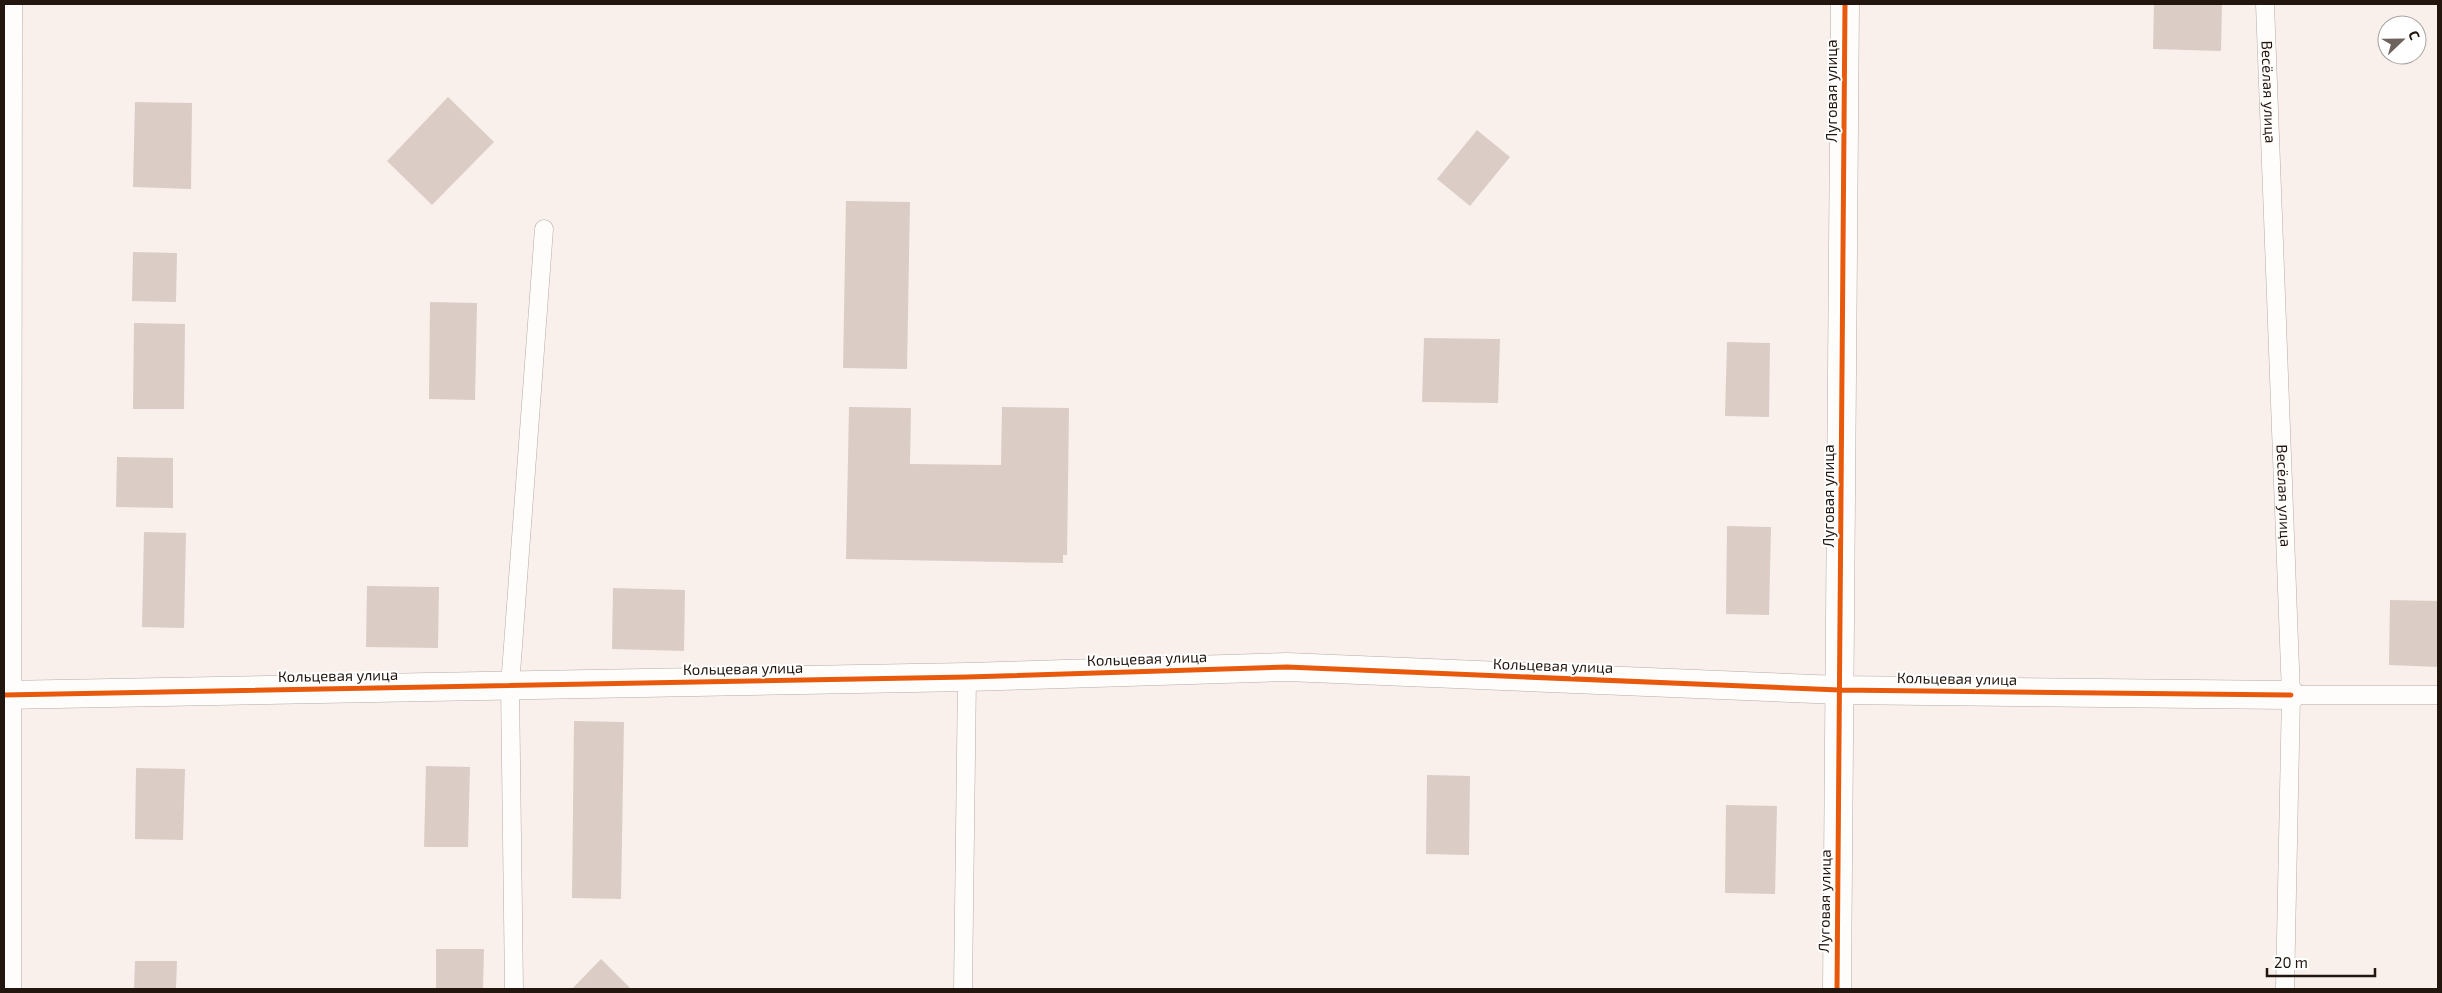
<svg xmlns="http://www.w3.org/2000/svg" width="2442" height="993" font-family="'Exo 2',sans-serif">
<style>
.building{fill:#dbccc6}
.lines{fill:none;stroke-linecap:round;stroke-linejoin:round}
.service-casing{stroke:#b5aba6;stroke-width:19}
.minor-casing{stroke:#b5aba6;stroke-width:29}
.secondary-casing{stroke:#b5aba6;stroke-width:29}
.service{stroke:#fefdfc;stroke-width:18}
.minor{stroke:#fefdfc;stroke-width:28}
.secondary{stroke:#fefdfc;stroke-width:28}
.cycleway-casing{stroke:#fff;stroke-width:8}
.cycleway{stroke:#e8590c;stroke-width:5}
.labels{text-anchor:middle;stroke-width:4;stroke-linejoin:round;paint-order:stroke}
.street-label{font-size:15px;fill:#23160f;stroke:#fff}
</style>
<rect width="100%" height="100%" fill="#f9f0ec"/>
<path class="building" d="M2154,4h68l-1,47 -68,-2z
M448,97l46,45 -62,63 -45,-44z
M135,102l57,1 -1,86 -58,-2z
M1477,130l33,27 -40,49 -33,-27z
M846,201l64,1 -3,167 -64,-1z
M133,252l44,1 -1,49 -44,-1z
M430,302l47,1 -2,97 -46,-1z
M134,323l51,1 -1,85h-51z
M1424,338l76,1 -2,64 -76,-1z
M1727,342l43,1 -1,74 -44,-1z
M849,407l62,1 -1,56 91,1 1,-58 67,1 -2,147h-4v8l-217,-4z
M117,457l56,1v50l-57,-1z
M1727,526l44,1 -2,88 -43,-1z
M144,532l42,1 -2,95 -42,-1z
M367,586l72,1 -1,61 -72,-1z
M613,588l72,2 -1,61 -72,-2z
M2390,600l48,1v66l-49,-2z
M574,721l50,1 -3,177 -49,-1z
M426,766l44,1 -2,80h-44z
M136,768l49,1 -2,71 -48,-1z
M1427,775l43,1 -1,79 -43,-1z
M1726,805l51,1 -2,88 -50,-1z
M436,949h48l-1,40h-47z
M601,959l30,30h-59z
M135,961h42l-1,28h-42z"/>
<g class="lines">
<defs>
<g id="service">
<path id="s1" d="M2265,4l26,691 -6,294"/>
<path d="M2291,695h147"/>
<path d="M514,989l-4,-303 34,-457"/>
<path d="M963,989l4,-312"/>
</g>
<path id="minor" d="M4,695l963,-18 320,-10 552,23 452,5
M1837,989l8,-985"/>
<path id="secondary" d="M7,989l1,-985"/>
</defs>
<use href="#service" class="service-casing"/>
<use href="#minor" class="minor-casing"/>
<use href="#secondary" class="secondary-casing"/>
<use href="#service" class="service"/>
<use href="#minor" class="minor"/>
<use href="#secondary" class="secondary"/>
<defs>
<path id="cycleway" d="M4,695l963,-18 320,-10 552,23 452,5
M1837,989l8,-985"/>
</defs>
<use href="#cycleway" class="cycleway-casing"/>
<use href="#cycleway" class="cycleway"/>
</g>
<g class="labels">
<g class="street-label">
<text transform="translate(1832 91) rotate(-90)" y="5">Луговая улица</text>
<text dy="5" stroke="none"><textPath href="#s1" startOffset="88">Весёлая улица</textPath></text>
<text transform="translate(1829 496) rotate(-90)" y="5">Луговая улица</text>
<text dy="5" stroke="none"><textPath href="#s1" startOffset="492">Весёлая улица</textPath></text>
<text transform="translate(1147 659) rotate(-2)" y="5">Кольцевая улица</text>
<text transform="translate(1553 666) rotate(2)" y="5">Кольцевая улица</text>
<text transform="translate(743 669) rotate(-1)" y="5">Кольцевая улица</text>
<text transform="translate(338 676) rotate(-1)" y="5">Кольцевая улица</text>
<text transform="translate(1957 679) rotate(1)" y="5">Кольцевая улица</text>
<text transform="translate(1825 901) rotate(-89)" y="5">Луговая улица</text>
</g>
</g>
<rect width="2442" height="993" fill="none" stroke="#23160f" stroke-width="10"/>
<g transform="translate(2402 40) rotate(68)"><circle r="24" fill="#ffffff" stroke="#a7a29f"/>
<path d="M0-4L9 19L0 12L-9 19Z" fill="#6e625c"/>
<text y="-8" font-size="14" font-weight="bold" text-anchor="middle" fill="#23160f">С</text>
</g>
<path d="M2267 968v8h108v-8" fill="none" stroke="#23160f" stroke-width="2.5"/>
<text x="2274" y="968" font-size="15" fill="#23160f" stroke="#ffffff" stroke-width="4" paint-order="stroke">20 m</text>
</svg>
